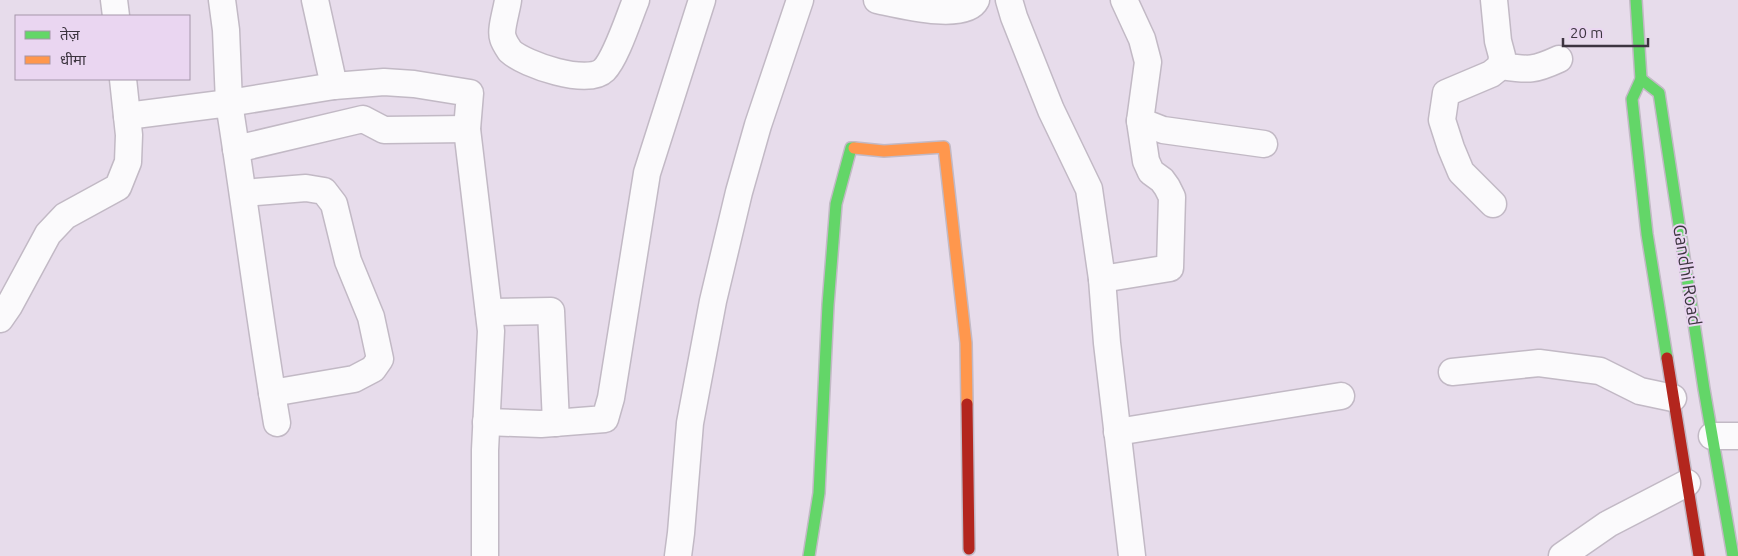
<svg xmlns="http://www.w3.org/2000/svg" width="1738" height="556" font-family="Ubuntu,'Noto Sans Devanagari',sans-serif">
	<rect width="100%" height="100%" fill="#e7dceb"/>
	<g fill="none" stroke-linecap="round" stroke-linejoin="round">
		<defs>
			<g id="street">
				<polyline points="114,0 116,16"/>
				<polyline points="222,0 226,30 229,103 334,86 315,0"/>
				<path d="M508 0C507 9 500 30 503 38 504 42 508 48 510 51 525 65 588 86 604 70 616 58 629 17 636 0"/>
				<path d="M877 0C897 4 965 22 976 0"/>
				<polyline points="1009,0 1014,17 1051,110 1089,189 1102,279 1107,343 1132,556"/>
				<polyline points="1124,0 1142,39 1148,62 1140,121 1163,130 1264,144"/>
				<path d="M1501 66C1529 70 1533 71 1559 59"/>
				<polyline points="334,86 384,82 414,84 470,93 467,129 491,331 485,450 485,556"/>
				<path d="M127 116 229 103C246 210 259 317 277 423"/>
				<polyline points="236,149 363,119 384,130 467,129"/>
				<polyline points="243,193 306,188 324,191 334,204 348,261 371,317 380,359 373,369 354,379 272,393"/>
				<polyline points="1493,204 1461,172 1451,148 1442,120 1446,93 1491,74 1501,66 1502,56 1498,41 1494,0"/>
				<polyline points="1102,279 1170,268 1172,197 1167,187 1162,180 1151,172 1146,161 1140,121"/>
				<polyline points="489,312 551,311 556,423"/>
				<polyline points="0,319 9,306 48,234 65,216 118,187 128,162 129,135 123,79"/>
				<polyline points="1452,372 1539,363 1600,371 1640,391 1673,398"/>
				<polyline points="486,422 541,424 605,419 611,398 647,173 702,0"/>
				<polyline points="1117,432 1341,396"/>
				<polyline points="1712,436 1738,436"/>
				<polyline points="678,556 681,533 690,423 713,301 739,192 758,125 800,0"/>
				<polyline points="1562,556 1608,524 1687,483"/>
			</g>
			<g id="fast">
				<polyline points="1636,0 1641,79 1632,99 1647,234 1667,358"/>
				<polyline points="1641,79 1659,93 1704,389 1733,556"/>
				<polyline points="809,556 819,493 828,305 836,204 851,148 854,148"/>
			</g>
			<polyline id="slow" points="854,148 884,151 944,147 966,343 967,404"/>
			<g id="jam">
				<polyline points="1667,358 1699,556"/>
				<polyline points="967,404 969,549"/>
			</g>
		</defs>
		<use href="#street" stroke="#c2b9c5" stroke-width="29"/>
		<use href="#fast" stroke="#c2b9c5" stroke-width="14"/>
		<use href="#slow" stroke="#c2b9c5" stroke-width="14"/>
		<use href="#jam" stroke="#c2b9c5" stroke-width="14"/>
		<use href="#street" stroke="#fbfafc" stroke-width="26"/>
		<use href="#fast" stroke="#63d668" stroke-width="11"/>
		<use href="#slow" stroke="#ff974d" stroke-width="11"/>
		<use href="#jam" stroke="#b3261e" stroke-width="11"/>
	</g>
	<g text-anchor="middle" stroke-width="4" stroke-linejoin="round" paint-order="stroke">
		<g font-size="18" fill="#3d3540" stroke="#ead6f1">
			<text transform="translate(1687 275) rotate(81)" y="6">Gandhi Road</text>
		</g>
	</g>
	<rect x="15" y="15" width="175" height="65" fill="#ead6f1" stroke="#a596aa"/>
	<rect x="25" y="31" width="25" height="8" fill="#63d668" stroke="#a596aa"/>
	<text x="60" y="40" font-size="15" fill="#3d3540">तेज़</text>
	<rect x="25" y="56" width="25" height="8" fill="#ff974d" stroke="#a596aa"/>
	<text x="60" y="65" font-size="15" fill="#3d3540">धीमा</text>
	<path d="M1563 38v8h85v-8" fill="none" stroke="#3d3540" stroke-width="2.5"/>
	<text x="1570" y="38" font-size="15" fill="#3d3540" stroke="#ead6f1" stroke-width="4" paint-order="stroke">20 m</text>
</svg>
